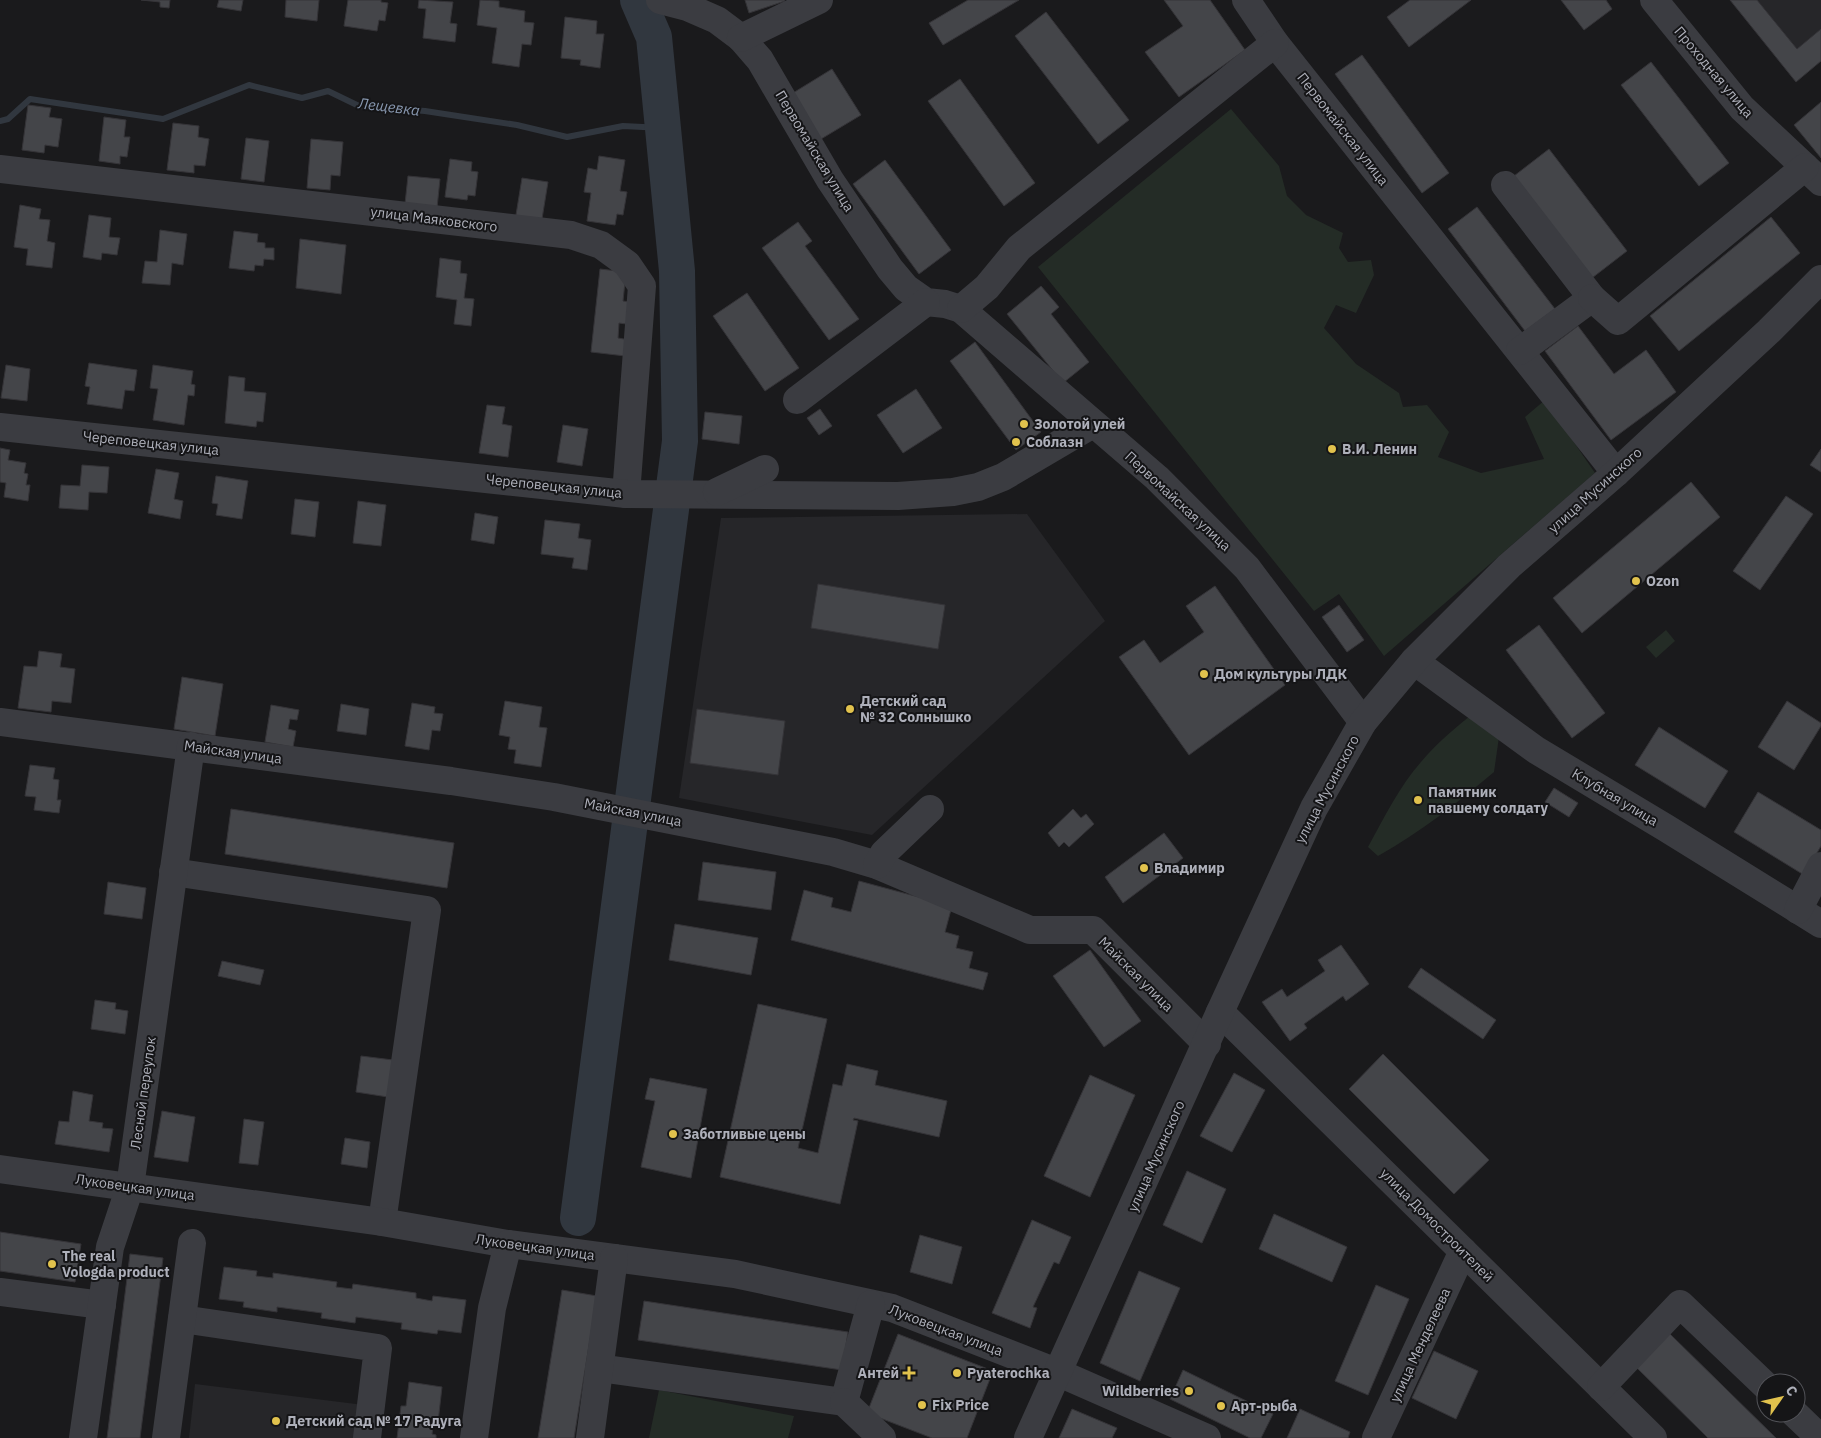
<svg xmlns="http://www.w3.org/2000/svg" width="1821" height="1438" font-family="'IBM Plex Sans',sans-serif">
	<rect width="100%" height="100%" fill="#1a1a1c"/>
	<g fill="#262629">
		<polygon points="1757,0 1821,0 1821,29 1797,49"/>
		<polygon points="1027,514 1105,621 872,835 679,798 721,518"/>
		<polygon points="195,1384 364,1405 360,1438 189,1438"/>
	</g>
	<g fill="#242c26">
		<polygon points="1231,109 1279,166 1287,196 1306,215 1343,233 1339,248 1348,262 1371,260 1374,275 1356,313 1336,305 1324,328 1356,364 1399,393 1403,407 1427,405 1449,432 1438,457 1481,473 1544,459 1525,417 1545,400 1595,473 1384,656 1339,594 1314,611 1038,267"/>
		<polygon points="1666,630 1675,641 1656,658 1646,647"/>
		<path d="M1475 712 1499 737 1494 772C1457 803 1421 832 1378 856L1368 847C1383 820 1400 785 1421 762 1437 743 1456 727 1475 712Z"/>
		<polygon points="659,1390 794,1416 788,1438 649,1438"/>
	</g>
	<g fill="none" stroke-linecap="round" stroke-linejoin="round">
		<polyline stroke="#31373f" stroke-width="6" points="0,121 8,119 30,99 163,119 249,85 302,98 328,91 359,106 425,111 517,125 567,137 623,126 663,128"/>
		<polyline stroke="#31373f" stroke-width="36" points="578,1218 680,441 677,271 654,37 638,0"/>
	</g>
	<g fill="#444549" stroke="#353438">
		<polygon points="141,0 170,0 169,8 160,7 160,2"/>
		<polygon points="219,0 243,0 241,11 217,7"/>
		<polygon points="286,0 319,0 317,21 285,17"/>
		<polygon points="348,0 381,0 381,2 388,3 385,21 379,20 377,31 344,26"/>
		<polygon points="419,0 453,2 450,23 457,24 455,42 423,38 426,9 418,8"/>
		<polygon points="480,0 499,1 499,7 525,11 524,22 534,23 531,45 522,44 519,67 492,63 497,28 477,25"/>
		<polygon points="745,0 784,0 785,1 749,13"/>
		<polygon points="968,0 1019,0 943,45 929,23"/>
		<polygon points="1164,0 1210,0 1245,50 1179,97 1145,52 1183,26"/>
		<polygon points="1410,0 1471,0 1409,47 1387,17"/>
		<polygon points="1561,0 1606,0 1612,9 1584,30"/>
		<polygon points="1730,0 1757,0 1797,49 1821,29 1821,61 1796,82"/>
		<polygon points="1046,12 1129,120 1098,144 1015,36"/>
		<polygon points="565,17 597,21 596,34 604,34 600,68 580,65 581,60 561,58"/>
		<polygon points="1362,55 1449,173 1422,193 1335,74"/>
		<polygon points="1651,62 1729,163 1699,186 1621,85"/>
		<polygon points="832,69 861,115 821,139 793,93"/>
		<polygon points="960,79 1035,183 1004,206 928,101"/>
		<polygon points="1821,102 1821,158 1794,125"/>
		<polygon points="28,105 51,108 49,117 62,119 58,147 45,145 44,153 22,150"/>
		<polygon points="104,117 126,120 124,137 130,137 127,157 120,156 120,164 99,161"/>
		<polygon points="173,123 199,126 198,137 209,139 205,166 194,165 194,173 167,170"/>
		<polygon points="246,138 269,141 264,182 241,179"/>
		<polygon points="311,139 343,142 340,176 331,175 330,190 307,188"/>
		<polygon points="1549,149 1627,251 1592,278 1514,176"/>
		<polygon points="599,156 625,160 620,191 627,192 623,215 617,214 615,225 587,221 591,193 584,192 588,168 597,170"/>
		<polygon points="450,159 472,162 471,171 478,172 475,196 468,195 467,200 445,197"/>
		<polygon points="885,160 951,250 919,274 853,184"/>
		<polygon points="408,176 440,179 437,208 405,204"/>
		<polygon points="522,178 548,182 541,225 515,221"/>
		<polygon points="20,205 41,209 39,219 50,220 47,241 55,243 52,268 26,265 28,249 14,247"/>
		<polygon points="1477,207 1555,309 1525,331 1448,229"/>
		<polygon points="89,215 111,218 109,237 120,238 117,255 102,253 101,260 83,257"/>
		<polygon points="1771,217 1800,253 1679,351 1650,316"/>
		<polygon points="798,222 812,241 805,246 859,319 829,340 762,248"/>
		<polygon points="160,230 187,234 183,265 172,263 170,285 142,283 145,261 157,262"/>
		<polygon points="234,231 258,234 257,242 265,243 265,248 274,248 274,260 264,259 263,266 255,265 254,271 229,268"/>
		<polygon points="300,239 346,245 341,294 296,288"/>
		<polygon points="440,258 461,261 460,273 467,274 464,298 474,299 471,326 454,324 457,300 436,297"/>
		<polygon points="600,269 626,272 623,301 629,302 626,324 619,323 618,338 635,341 634,357 591,352"/>
		<polygon points="1041,286 1059,307 1051,314 1089,362 1063,383 1007,314"/>
		<polygon points="747,293 799,368 765,391 713,316"/>
		<polygon points="1578,326 1614,374 1646,350 1676,392 1611,440 1545,351"/>
		<polygon points="975,342 1041,432 1016,450 950,361"/>
		<polygon points="89,363 137,370 134,391 125,390 122,409 87,404 90,387 85,386"/>
		<polygon points="6,365 30,369 27,401 1,398"/>
		<polygon points="153,365 193,371 191,384 195,385 194,396 188,395 184,425 153,420 158,389 150,388"/>
		<polygon points="229,376 245,378 244,391 266,393 263,422 257,421 256,427 225,423"/>
		<polygon points="916,389 942,428 903,453 877,415"/>
		<polygon points="487,405 505,407 502,424 512,426 508,457 479,453"/>
		<polygon points="820,409 832,426 819,435 807,418"/>
		<polygon points="705,412 742,416 739,444 702,439"/>
		<polygon points="563,425 588,429 582,466 557,462"/>
		<polygon points="0,448 10,450 8,460 26,463 24,473 28,474 26,485 30,485 28,501 4,497 6,483 0,482"/>
		<polygon points="1821,449 1821,472 1810,465"/>
		<polygon points="82,465 109,467 107,493 89,492 88,510 59,508 61,485 80,486"/>
		<polygon points="156,469 179,473 174,499 183,501 180,519 148,513"/>
		<polygon points="216,476 248,481 242,519 216,515 218,504 212,503"/>
		<polygon points="1691,482 1720,517 1582,633 1553,598"/>
		<polygon points="1786,496 1813,514 1760,590 1733,571"/>
		<polygon points="295,499 319,502 315,537 291,534"/>
		<polygon points="358,501 386,505 381,546 353,543"/>
		<polygon points="475,513 498,517 494,544 471,540"/>
		<polygon points="545,520 580,524 578,538 591,540 587,570 572,568 574,558 541,554"/>
		<polygon points="818,584 945,605 938,649 811,628"/>
		<polygon points="1215,586 1285,685 1189,755 1119,657 1144,640 1160,663 1204,632 1186,606"/>
		<polygon points="1339,605 1364,640 1347,652 1322,617"/>
		<polygon points="1539,625 1605,713 1572,738 1506,650"/>
		<polygon points="39,651 62,654 60,667 75,669 71,703 52,701 51,712 18,708 24,666 37,667"/>
		<polygon points="182,677 223,684 215,736 174,729"/>
		<polygon points="505,701 542,707 539,727 547,728 541,767 514,763 516,750 508,749 510,737 499,735"/>
		<polygon points="1787,701 1821,723 1821,726 1794,770 1758,747"/>
		<polygon points="412,703 435,707 434,713 443,714 440,731 432,730 429,750 405,746"/>
		<polygon points="341,704 369,709 366,735 337,731"/>
		<polygon points="271,705 299,710 297,720 290,719 288,729 296,731 293,747 265,742"/>
		<polygon points="697,709 785,721 778,775 690,763"/>
		<polygon points="1659,727 1728,771 1705,808 1635,765"/>
		<polygon points="30,765 55,768 53,779 59,780 57,800 61,800 59,813 34,810 36,797 25,796"/>
		<polygon points="1554,788 1578,803 1569,817 1545,802"/>
		<polygon points="1758,792 1821,830 1821,846 1804,875 1734,832"/>
		<polygon points="231,809 454,843 447,888 225,854"/>
		<polygon points="1073,809 1081,818 1086,814 1094,824 1069,847 1064,842 1059,847 1048,833"/>
		<polygon points="1164,833 1183,858 1123,903 1105,877"/>
		<polygon points="703,862 776,872 771,910 698,900"/>
		<polygon points="859,881 952,906 945,932 959,936 956,948 973,952 969,968 988,973 983,990 791,940 804,890 833,898 831,907 851,912"/>
		<polygon points="108,882 146,888 142,919 104,914"/>
		<polygon points="675,924 758,938 751,975 669,960"/>
		<polygon points="1341,945 1369,984 1346,1001 1343,996 1304,1024 1307,1028 1290,1041 1262,1002 1282,989 1287,997 1325,971 1318,960"/>
		<polygon points="1090,950 1141,1021 1104,1047 1053,976"/>
		<polygon points="222,961 264,970 260,985 218,976"/>
		<polygon points="1421,968 1496,1020 1483,1039 1408,987"/>
		<polygon points="95,1000 116,1003 115,1009 128,1011 125,1034 91,1029"/>
		<polygon points="758,1004 827,1019 798,1148 818,1153 833,1084 842,1086 847,1064 878,1071 875,1085 947,1101 939,1137 854,1118 853,1120 858,1121 840,1204 720,1177"/>
		<polygon points="1383,1054 1489,1160 1454,1194 1349,1089"/>
		<polygon points="361,1056 393,1060 388,1097 356,1092"/>
		<polygon points="1234,1073 1265,1090 1232,1152 1200,1136"/>
		<polygon points="1090,1075 1135,1095 1090,1197 1044,1176"/>
		<polygon points="650,1078 707,1089 691,1178 641,1167 655,1101 645,1099"/>
		<polygon points="73,1091 93,1095 89,1121 103,1123 102,1128 113,1129 109,1152 55,1144 59,1121 69,1122"/>
		<polygon points="162,1111 195,1117 188,1162 154,1157"/>
		<polygon points="244,1119 264,1122 258,1165 239,1163"/>
		<polygon points="345,1138 370,1142 367,1168 341,1164"/>
		<polygon points="1187,1171 1226,1189 1202,1243 1163,1225"/>
		<polygon points="1274,1214 1347,1247 1332,1282 1259,1249"/>
		<polygon points="1032,1220 1071,1237 1059,1264 1054,1262 1033,1307 1037,1308 1030,1328 992,1313"/>
		<polygon points="0,1232 81,1244 75,1282 0,1271"/>
		<polygon points="920,1235 962,1247 952,1284 910,1272"/>
		<polygon points="130,1254 163,1258 140,1438 107,1438"/>
		<polygon points="224,1267 257,1271 256,1276 273,1278 273,1273 337,1282 336,1287 352,1289 353,1284 416,1293 416,1298 432,1301 433,1296 466,1300 461,1333 438,1330 437,1334 401,1329 402,1323 356,1317 355,1323 321,1318 322,1313 277,1307 277,1312 243,1307 244,1302 219,1299"/>
		<polygon points="1139,1271 1180,1288 1140,1381 1100,1363"/>
		<polygon points="1376,1285 1409,1299 1368,1395 1335,1381"/>
		<polygon points="562,1290 597,1296 574,1438 538,1438"/>
		<polygon points="644,1301 848,1332 842,1370 638,1340"/>
		<polygon points="1669,1333 1776,1438 1708,1438 1636,1367"/>
		<polygon points="898,1334 993,1371 967,1438 932,1438 867,1413"/>
		<polygon points="1434,1351 1478,1371 1456,1419 1412,1398"/>
		<polygon points="1183,1370 1273,1414 1261,1438 1250,1438 1170,1399"/>
		<polygon points="409,1382 442,1387 438,1422 434,1421 432,1434 436,1435 436,1438 397,1438 401,1406 406,1406"/>
		<polygon points="1072,1409 1117,1428 1112,1438 1059,1438"/>
		<polygon points="1300,1409 1350,1432 1348,1438 1287,1438"/>
	</g>
	<g fill="none" stroke-linecap="round" stroke-linejoin="round">
		<g stroke="#3b3c41" stroke-width="28">
			<polyline points="660,0 687,7 717,20 741,38 760,60 830,180 890,269 906,288 926,302 945,304 961,309 1157,478 1247,568 1363,722"/>
			<polyline points="1246,0 1275,43 1616,473"/>
			<polyline points="1654,0 1742,108 1821,182"/>
			<polyline points="741,38 819,0"/>
			<polyline points="0,169 571,235 601,245 627,264 642,286 626,494"/>
			<polyline points="1505,185 1592,298 1520,351"/>
			<polyline points="1592,298 1618,321 1805,167"/>
			<polyline points="961,309 987,287 1019,248 1275,43"/>
			<polyline points="797,400 926,302"/>
			<polyline points="0,427 626,494 898,496 953,492 978,487 1003,477 1093,424"/>
			<polyline points="717,492 765,469"/>
			<polyline points="1414,661 1536,750 1666,828 1821,924"/>
			<polyline points="0,722 451,781 554,797 833,852 877,865 1030,930 1093,930 1207,1044"/>
			<polyline points="877,865 884,853 930,809"/>
			<polyline points="173,872 427,910 382,1222"/>
			<polyline points="1798,910 1821,866"/>
			<polyline points="1220,1012 1653,1438"/>
			<polyline points="0,1169 382,1222 508,1244 735,1274 892,1308 1059,1373 1207,1438"/>
			<polyline points="0,1292 102,1305"/>
			<polyline points="182,1319 378,1348 367,1438"/>
			<polyline points="599,1368 844,1402 871,1304"/>
			<polyline points="1601,1387 1680,1304 1766,1386"/>
			<polyline points="844,1402 882,1438"/>
			<polyline points="1794,1413 1815,1433"/>
			<polyline points="83,1438 110,1247 130,1187 191,746"/>
			<polyline points="166,1438 192,1243"/>
			<polyline points="474,1438 492,1308 508,1244"/>
			<polyline points="590,1438 614,1258"/>
			<polyline points="1028,1438 1220,1012 1314,808 1363,722 1414,661 1509,566 1616,473 1769,331 1821,279"/>
			<polyline points="1376,1438 1463,1251"/>
		</g>
	</g>
	<g fill="#e1c24d" stroke="#151517" stroke-width="2">
		<circle cx="1024" cy="424" r="5"/>
		<circle cx="1016" cy="442" r="5"/>
		<circle cx="1332" cy="449" r="5"/>
		<circle cx="1636" cy="581" r="5"/>
		<circle cx="1204" cy="674" r="5"/>
		<circle cx="850" cy="709" r="5"/>
		<circle cx="1418" cy="800" r="5"/>
		<circle cx="1144" cy="868" r="5"/>
		<circle cx="673" cy="1134" r="5"/>
		<circle cx="52" cy="1264" r="5"/>
		<path d="M906.5 1365.5h5v5h5v5h-5v5h-5v-5h-5v-5h5z"/>
		<circle cx="957" cy="1373" r="5"/>
		<circle cx="1189" cy="1391" r="5"/>
		<circle cx="922" cy="1405" r="5"/>
		<circle cx="1221" cy="1406" r="5"/>
		<circle cx="276" cy="1421" r="5"/>
	</g>
	<g text-anchor="middle" stroke-width="4" stroke-linejoin="round" paint-order="stroke">
		<g font-size="14" fill="#aeb0ba" stroke="#151517">
			<text transform="translate(1714 72) rotate(50)" y="5">Проходная улица</text>
			<text transform="translate(1343 129) rotate(52)" y="5">Первомайская улица</text>
			<text transform="translate(815 151) rotate(59)" y="5">Первомайская улица</text>
			<text transform="translate(434 219) rotate(7)" y="5">улица Маяковского</text>
			<text transform="translate(151 443) rotate(6)" y="5">Череповецкая улица</text>
			<text transform="translate(554 486) rotate(6)" y="5">Череповецкая улица</text>
			<text transform="translate(1595 490) rotate(-42)" y="5">улица Мусинского</text>
			<text transform="translate(1178 501) rotate(43)" y="5">Первомайская улица</text>
			<text transform="translate(233 752) rotate(8)" y="5">Майская улица</text>
			<text transform="translate(1327 789) rotate(-62)" y="5">улица Мусинского</text>
			<text transform="translate(1615 797) rotate(31)" y="5">Клубная улица</text>
			<text transform="translate(633 812) rotate(11)" y="5">Майская улица</text>
			<text transform="translate(1136 974) rotate(45)" y="5">Майская улица</text>
			<text transform="translate(143 1093) rotate(-82)" y="5">Лесной переулок</text>
			<text transform="translate(1156 1156) rotate(-66)" y="5">улица Мусинского</text>
			<text transform="translate(135 1187) rotate(8)" y="5">Луковецкая улица</text>
			<text transform="translate(1437 1225) rotate(45)" y="5">улица Домостроителей</text>
			<text transform="translate(535 1247) rotate(8)" y="5">Луковецкая улица</text>
			<text transform="translate(946 1330) rotate(21)" y="5">Луковецкая улица</text>
			<text transform="translate(1420 1345) rotate(-65)" y="5">улица Менделеева</text>
		</g>
		<g font-size="14" font-weight="bold" fill="#aeb0ba" stroke="#151517" text-anchor="start">
			<text x="1034" y="429">Золотой улей</text>
			<text x="1026" y="447">Соблазн</text>
			<text x="1342" y="454">В.И. Ленин</text>
			<text x="1646" y="586">Ozon</text>
			<text x="1214" y="679">Дом культуры ЛДК</text>
			<text x="860" y="706">Детский сад<tspan x="860" dy="16">№ 32 Солнышко</tspan></text>
			<text x="1428" y="797">Памятник<tspan x="1428" dy="16">павшему солдату</tspan></text>
			<text x="1154" y="873">Владимир</text>
			<text x="683" y="1139">Заботливые цены</text>
			<text x="62" y="1261">The real<tspan x="62" dy="16">Vologda product</tspan></text>
			<text x="899" y="1378" text-anchor="end">Антей</text>
			<text x="967" y="1378">Pyaterochka</text>
			<text x="1179" y="1396" text-anchor="end">Wildberries</text>
			<text x="932" y="1410">Fix Price</text>
			<text x="1231" y="1411">Арт-рыба</text>
			<text x="286" y="1426">Детский сад № 17 Радуга</text>
		</g>
		<g font-size="15" font-style="italic" fill="#8999b1" stroke="#151517">
			<text transform="translate(389 107) rotate(7)" y="5">Лещевка</text>
		</g>
	</g>
	<g transform="translate(1781 1398) rotate(56)"><circle r="24" fill="#151517" stroke="#525358"/>
	<path d="M0-4L9 19L0 12L-9 19Z" fill="#e1c24d"/>
	<text y="-8" font-size="14" font-weight="bold" text-anchor="middle" fill="#aeb0ba">С</text>
	</g>
</svg>
